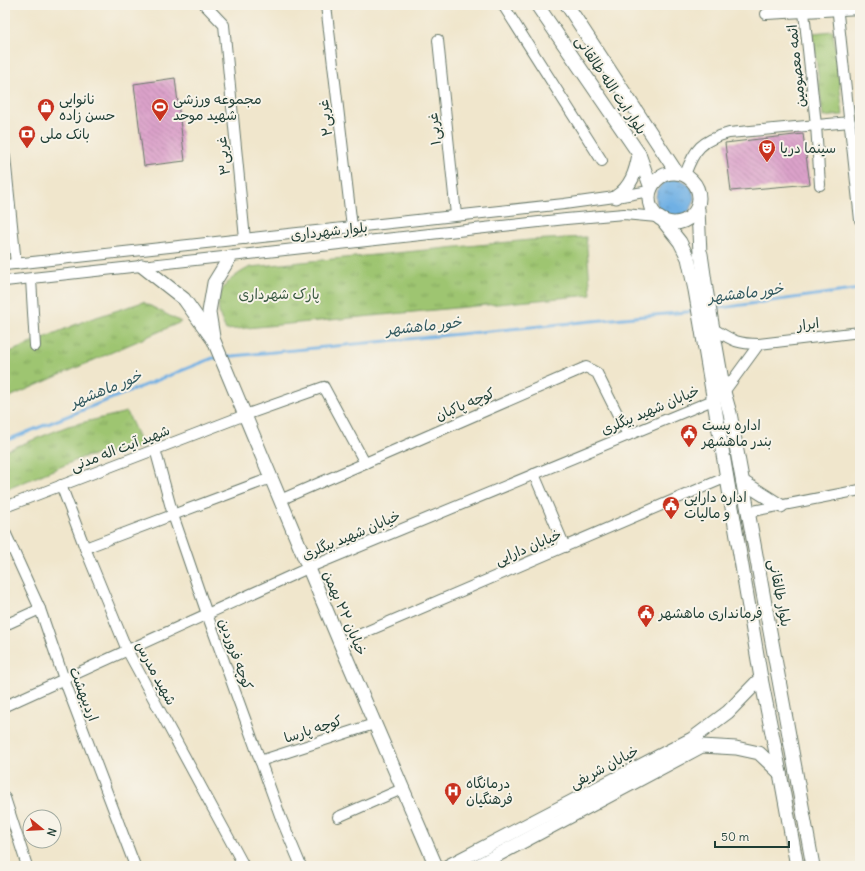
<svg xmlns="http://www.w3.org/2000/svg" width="865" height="871" font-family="Delius,'Playpen Sans Arabic',sans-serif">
	<defs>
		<pattern id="grass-tufts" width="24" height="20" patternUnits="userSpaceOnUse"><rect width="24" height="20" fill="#9ec571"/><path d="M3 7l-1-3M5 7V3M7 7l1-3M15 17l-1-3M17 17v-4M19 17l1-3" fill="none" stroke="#80a15e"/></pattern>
		<pattern id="water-ripples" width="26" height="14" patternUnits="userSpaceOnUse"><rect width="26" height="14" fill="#70b0e4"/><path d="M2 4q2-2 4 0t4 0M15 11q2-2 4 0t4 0" fill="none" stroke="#5b90ba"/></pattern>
		<pattern id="building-back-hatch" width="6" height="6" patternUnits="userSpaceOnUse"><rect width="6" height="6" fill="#dca2ca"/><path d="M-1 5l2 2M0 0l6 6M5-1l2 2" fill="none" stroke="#b285a5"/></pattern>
	</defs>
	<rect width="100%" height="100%" fill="#f7f3e8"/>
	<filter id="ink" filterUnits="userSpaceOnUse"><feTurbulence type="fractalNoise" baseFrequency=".025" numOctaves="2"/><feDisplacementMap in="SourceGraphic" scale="8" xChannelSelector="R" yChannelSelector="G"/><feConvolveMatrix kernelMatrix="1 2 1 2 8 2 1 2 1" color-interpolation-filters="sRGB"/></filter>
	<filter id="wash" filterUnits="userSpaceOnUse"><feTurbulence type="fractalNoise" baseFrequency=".012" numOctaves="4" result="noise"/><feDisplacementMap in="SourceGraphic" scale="16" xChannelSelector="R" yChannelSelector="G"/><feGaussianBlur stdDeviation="0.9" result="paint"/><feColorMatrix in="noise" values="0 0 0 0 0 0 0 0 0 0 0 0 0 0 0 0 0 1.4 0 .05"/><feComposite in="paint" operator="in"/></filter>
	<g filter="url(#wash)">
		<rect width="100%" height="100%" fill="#f0e6cc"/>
		<g fill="url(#grass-tufts)" stroke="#5e8152">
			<polygon points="833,31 843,115 823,117 813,33"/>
			<path d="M586 237 591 295 226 330C224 325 220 318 219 312 215 288 232 277 250 267L530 240Z"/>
			<polygon points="143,302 181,322 5,399 5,354 84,321"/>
			<polygon points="127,412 143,447 84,457 5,490 5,451 68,426"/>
		</g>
		<circle fill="url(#water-ripples)" stroke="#48768c" cx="675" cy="198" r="19"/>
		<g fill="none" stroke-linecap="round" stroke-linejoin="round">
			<g stroke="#70b0e4" stroke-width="3">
				<polyline points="713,309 860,289"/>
				<polyline points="223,357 696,311"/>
				<polyline points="5,441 213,358 218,358"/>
			</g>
		</g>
		<g id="blocks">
			<g fill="url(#building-back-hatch)">
				<polygon points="175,78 185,161 144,166 134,84"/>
				<polygon points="803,134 810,184 731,191 725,143"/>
			</g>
		</g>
	</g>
	<g filter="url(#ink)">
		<use href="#blocks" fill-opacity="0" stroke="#687869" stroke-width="1"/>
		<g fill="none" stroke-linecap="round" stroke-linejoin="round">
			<defs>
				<g id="minor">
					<polyline points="205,5 224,25 245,239"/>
					<polyline points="326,5 352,227"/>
					<polyline points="503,5 602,161"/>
					<polyline points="837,5 860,220"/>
					<polyline points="766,14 804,12"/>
					<polyline points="438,40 456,215"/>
					<polyline points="5,157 16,264"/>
					<path d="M685 175C694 149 702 140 729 133L850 122"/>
					<polyline points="820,185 816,125 804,12 860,9"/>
					<polyline points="5,265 564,204 622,196 649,191"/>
					<polyline points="31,279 35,346"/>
					<polyline points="5,281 566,219 624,214 657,217"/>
					<path d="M712 328C732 340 736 344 759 344L860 332"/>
					<polyline points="724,392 759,344"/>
					<polyline points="155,449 173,515 207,614 281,818 301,866"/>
					<polyline points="534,474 565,547"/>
					<polyline points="61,485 85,548 127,650 244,866"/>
					<polyline points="280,500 586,367 597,373 628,435"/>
					<polyline points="5,507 245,415 324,387 365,463"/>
					<polyline points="748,512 860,490"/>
					<polyline points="5,532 40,609 64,679 135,866"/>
					<polyline points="85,548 271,478"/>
					<polyline points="5,625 40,609"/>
					<polyline points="340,643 727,477"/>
					<polyline points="5,706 308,568 713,400"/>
					<polyline points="260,761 374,724"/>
					<polyline points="5,798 27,866"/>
					<polyline points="338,817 402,789"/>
				</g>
				<g id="major">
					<polyline points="537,5 639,154 651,188"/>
					<polyline points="567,5 677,173"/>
					<circle cx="674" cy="198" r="25"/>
					<path d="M616 197C631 187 636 172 639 154"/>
					<polyline points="698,209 700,254 701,254 706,289 724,392 730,413 813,866"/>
					<polyline points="664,222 680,242 688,258 695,290 761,678 780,773 797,866"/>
					<polyline points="142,266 184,299 214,341 340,643 436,866"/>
					<polyline points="213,337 209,312 214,283 230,257"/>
					<polyline points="743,482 781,506"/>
					<polyline points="448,866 692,739 728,712 761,678"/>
					<polyline points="477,866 702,746 736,748 759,753 780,773"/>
				</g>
			</defs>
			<use href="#minor" stroke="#687869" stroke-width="12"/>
			<use href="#major" stroke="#687869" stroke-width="15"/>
			<use href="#minor" stroke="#fff" stroke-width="10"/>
			<use href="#major" stroke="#fff" stroke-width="13"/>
		</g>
	</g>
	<defs>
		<symbol id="shop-pin" viewBox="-11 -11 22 30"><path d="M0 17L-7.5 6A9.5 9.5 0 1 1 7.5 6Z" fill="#c8321e" stroke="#f7f3e8"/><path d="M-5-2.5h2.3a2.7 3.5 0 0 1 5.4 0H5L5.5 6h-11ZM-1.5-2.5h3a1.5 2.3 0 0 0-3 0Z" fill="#fff"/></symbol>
		<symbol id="stadium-pin" viewBox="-11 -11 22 30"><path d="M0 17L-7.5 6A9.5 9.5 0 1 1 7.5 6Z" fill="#c8321e" stroke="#f7f3e8"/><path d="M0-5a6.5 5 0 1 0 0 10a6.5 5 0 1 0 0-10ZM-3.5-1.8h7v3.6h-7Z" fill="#fff"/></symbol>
		<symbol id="bank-pin" viewBox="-11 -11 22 30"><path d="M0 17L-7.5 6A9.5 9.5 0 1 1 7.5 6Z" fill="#c8321e" stroke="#f7f3e8"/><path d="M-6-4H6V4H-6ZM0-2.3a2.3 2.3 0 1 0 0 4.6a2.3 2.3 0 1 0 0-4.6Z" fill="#fff"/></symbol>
		<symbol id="theatre-pin" viewBox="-11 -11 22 30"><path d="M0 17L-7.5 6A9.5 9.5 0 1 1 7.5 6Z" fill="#c8321e" stroke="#f7f3e8"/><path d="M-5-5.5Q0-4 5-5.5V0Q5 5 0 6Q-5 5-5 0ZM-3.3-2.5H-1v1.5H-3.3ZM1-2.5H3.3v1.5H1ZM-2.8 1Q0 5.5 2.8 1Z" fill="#fff"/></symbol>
		<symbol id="civic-pin" viewBox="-11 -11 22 30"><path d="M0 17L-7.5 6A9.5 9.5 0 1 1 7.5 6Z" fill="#c8321e" stroke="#f7f3e8"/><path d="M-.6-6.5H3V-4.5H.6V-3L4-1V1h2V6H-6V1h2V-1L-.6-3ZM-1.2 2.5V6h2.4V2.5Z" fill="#fff"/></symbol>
		<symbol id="hospital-pin" viewBox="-11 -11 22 30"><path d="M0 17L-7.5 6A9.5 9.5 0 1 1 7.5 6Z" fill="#c8321e" stroke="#f7f3e8"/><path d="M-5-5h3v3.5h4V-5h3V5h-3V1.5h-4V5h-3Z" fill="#fff"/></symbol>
	</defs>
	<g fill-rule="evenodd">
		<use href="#shop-pin" x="36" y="97" width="20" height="27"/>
		<use href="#stadium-pin" x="150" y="97" width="20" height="27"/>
		<use href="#bank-pin" x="17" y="124" width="20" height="27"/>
		<use href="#theatre-pin" x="757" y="138" width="20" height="27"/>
		<use href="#civic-pin" x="679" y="423" width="20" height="27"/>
		<use href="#civic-pin" x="661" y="495" width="20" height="27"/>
		<use href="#civic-pin" x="636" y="603" width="20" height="27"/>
		<use href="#hospital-pin" x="443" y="781" width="20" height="27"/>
	</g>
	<g text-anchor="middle" stroke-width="4" stroke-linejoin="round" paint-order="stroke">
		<g font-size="14" fill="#1f3d34" stroke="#f7f3e8">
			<text transform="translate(796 66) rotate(-96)" y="5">ائمه معصومین</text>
			<text transform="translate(611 85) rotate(56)" y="5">بلوار ایت الله طالقانی</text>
			<text transform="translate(325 118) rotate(-97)" y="5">۲غربی</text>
			<text transform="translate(434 129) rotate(-96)" y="5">۱غربی</text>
			<text transform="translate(223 156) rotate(-96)" y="5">۳غربی</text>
			<text transform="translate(329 231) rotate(-6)" y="5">بلوار شهرداری</text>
			<text transform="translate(808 324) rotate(-7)" y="5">ابرار</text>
			<text transform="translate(465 404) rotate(-23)" y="5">کوچه پاکبان</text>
			<text transform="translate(650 410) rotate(-23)" y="5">خیابان شهید بیگلری</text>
			<text transform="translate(120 448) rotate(-21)" y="5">شهید آیت اله مدنی</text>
			<text transform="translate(351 535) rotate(-23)" y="5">خیابان شهید بیگلری</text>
			<text transform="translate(528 547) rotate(-23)" y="5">خیابان دارایی</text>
			<text transform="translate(780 593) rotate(79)" y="5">بلوار طالقانی</text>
			<text transform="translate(345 613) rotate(67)" y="5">خیابان ۲۲ بهمن</text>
			<text transform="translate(236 654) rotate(70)" y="5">کوچه فروردین</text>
			<text transform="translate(156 673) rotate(62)" y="5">شهید مدرس</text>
			<text transform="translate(84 694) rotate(69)" y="5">اردیبهشت</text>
			<text transform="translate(313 729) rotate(-18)" y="5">کوچه پارسا</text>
			<text transform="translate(604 767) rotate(-28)" y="5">خیابان شریفی</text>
		</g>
		<g font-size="14" fill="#1f3d34" stroke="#f7f3e8" text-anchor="start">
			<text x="59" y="104">نانوایی<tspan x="59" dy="16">حسن زاده</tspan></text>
			<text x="173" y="104">مجموعه ورزشی<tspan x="173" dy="16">شهید موحد</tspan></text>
			<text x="40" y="139">بانک ملی</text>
			<text x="780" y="153">سینما دریا</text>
			<text x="702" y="430">اداره پست<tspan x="702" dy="16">بندر ماهشهر</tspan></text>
			<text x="684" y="502">اداره دارایی<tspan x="684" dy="16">و مالیات</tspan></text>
			<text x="659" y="618">فرمانداری ماهشهر</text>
			<text x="466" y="788">درمانگاه<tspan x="466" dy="16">فرهنگیان</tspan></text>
		</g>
		<g font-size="14" fill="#385840" stroke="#f7f3e8">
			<text x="279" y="299">پارک شهرداری</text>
		</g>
		<g font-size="15" font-style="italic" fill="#335a60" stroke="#f7f3e8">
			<text transform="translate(746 293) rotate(-7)" y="5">خور ماهشهر</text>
			<text transform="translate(424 326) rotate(-6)" y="5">خور ماهشهر</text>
			<text transform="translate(106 389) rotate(-22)" y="5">خور ماهشهر</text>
		</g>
	</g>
	<rect width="865" height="871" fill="none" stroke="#f7f3e8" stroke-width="20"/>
	<g transform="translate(42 829) rotate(108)"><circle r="19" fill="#f7f3e8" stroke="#a1aaa0"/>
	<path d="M0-3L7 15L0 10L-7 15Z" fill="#c8321e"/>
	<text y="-6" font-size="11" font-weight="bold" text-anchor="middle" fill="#1f3d34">N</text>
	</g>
	<path d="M715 841v6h74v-6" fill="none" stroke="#1f3d34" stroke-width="2"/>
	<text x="721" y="841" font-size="12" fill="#1f3d34" stroke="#f7f3e8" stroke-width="3" paint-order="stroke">50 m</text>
</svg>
